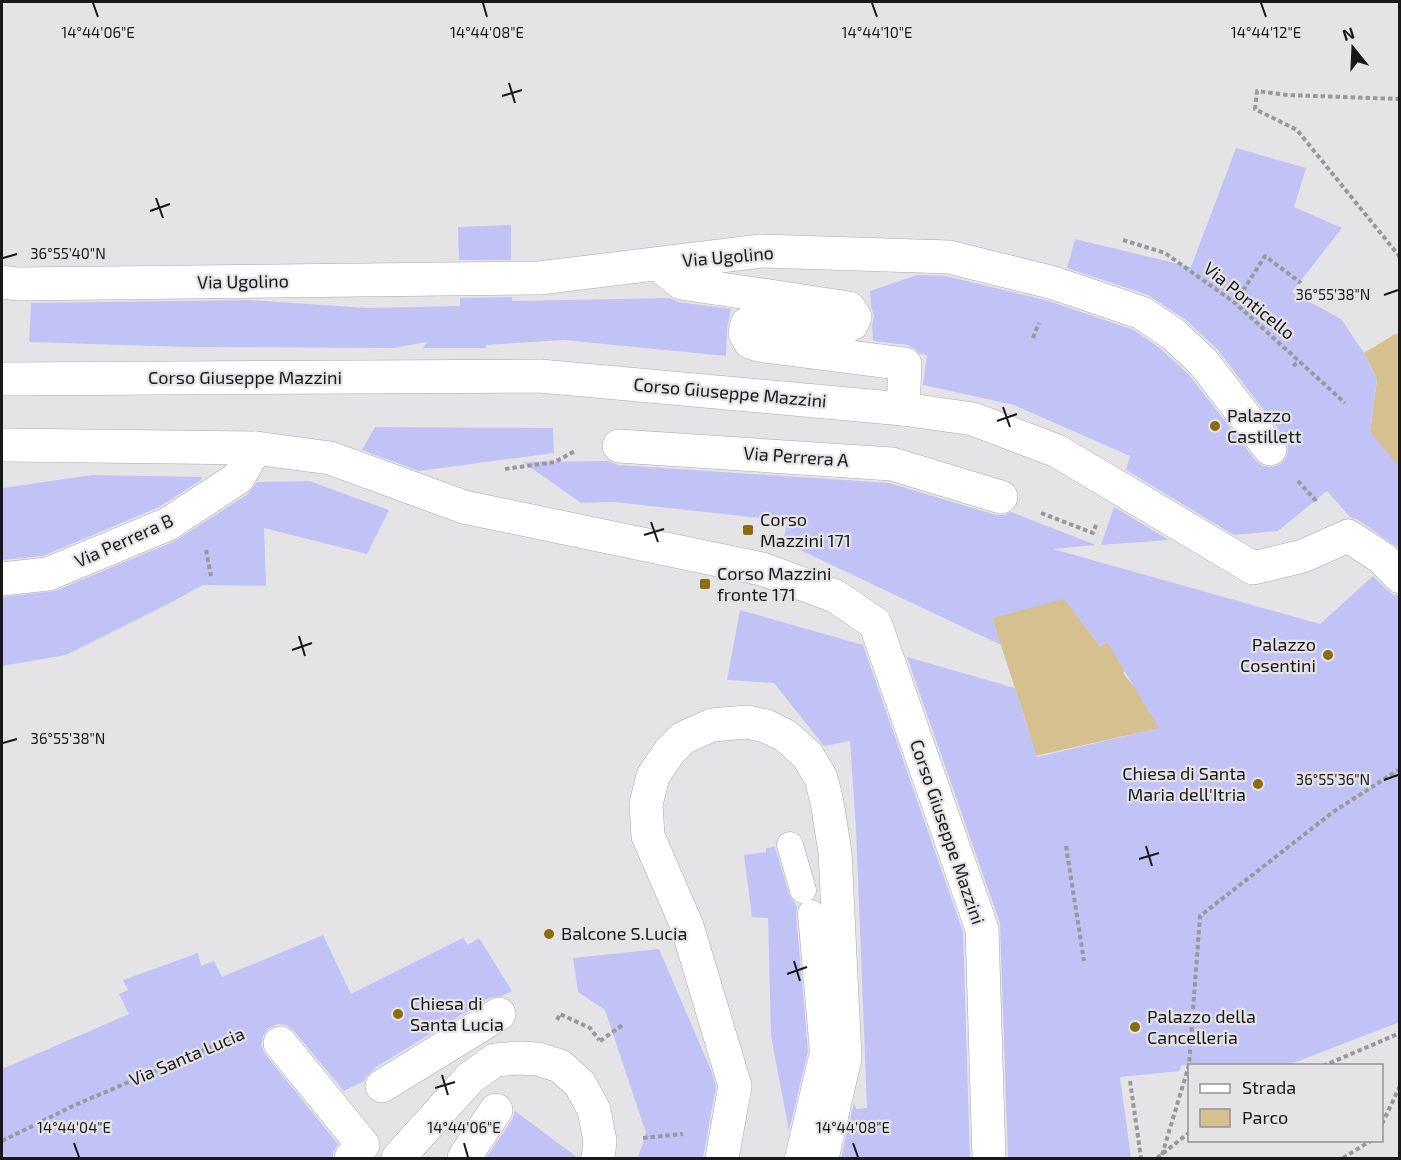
<svg xmlns="http://www.w3.org/2000/svg" width="1401" height="1160" font-family="'Exo 2',sans-serif">
	<rect width="100%" height="100%" fill="#e4e4e7"/>
	<g fill="#d6c090">
		<polygon points="1395,334 1399,335 1399,468 1370,432 1377,379 1364,353"/>
		<polygon points="1075,586 1080,620 1100,646 1112,639 1133,666 1123,673 1136,689 1160,728 1022,759 1027,725 992,618"/>
	</g>
	<g fill="#c1c3f7">
		<polygon points="1236,148 1306,168 1294,207 1342,228 1292,292 1341,319 1364,353 1377,379 1370,432 1400,468 1400,549 1358,520 1350,517 1327,491 1278,531 1234,535 1126,470 1130,456 1014,405 923,385 927,355 920,354 915,349 907,345 873,341 872,326 874,316 871,307 870,291 917,275 946,276 1049,301 1134,330 1161,349 1189,375 1256,461 1263,466 1273,467 1281,464 1287,456 1288,446 1285,438 1218,350 1186,320 1148,295 1067,268 1075,239 1191,267"/>
		<polygon points="511,225 511,260 459,260 458,227"/>
		<polygon points="512,297 512,301 670,298 678,302 731,309 727,329 726,356 564,340 486,345 486,348 423,348 427,342 393,348 187,347 29,342 31,303 249,300 366,308 460,306 460,298"/>
		<polygon points="375,427 553,428 554,453 419,471 362,450"/>
		<polygon points="608,461 618,465 889,483 996,515 1005,515 1011,512 1096,545 1053,549 1320,624 1373,576 1387,590 1394,595 1400,595 1400,1022 1288,1065 1181,1065 1180,1071 1120,1077 1131,1158 1008,1158 1000,923 907,657 1015,688 1037,757 1159,728 1107,642 1100,646 1064,599 992,618 1001,645 783,542 787,521 614,502 581,503 523,462"/>
		<polygon points="92,475 202,477 201,480 159,507 43,556 2,560 2,488"/>
		<polygon points="309,481 389,510 367,554 264,528 266,586 203,585 172,602 66,655 2,666 2,597 55,591 175,541 248,494 257,482"/>
		<polygon points="1114,507 1169,540 1101,545"/>
		<polygon points="740,610 863,645 963,932 970,1158 841,1158 854,1102 856,1109 867,1108 856,829 850,741 824,746 774,683 727,680"/>
		<polygon points="775,847 789,894 797,907 796,914 808,1051 789,1131 771,1036 768,918 752,917 744,855 766,852 766,848"/>
		<polygon points="323,935 351,994 463,938 468,945 479,938 512,991 502,996 489,998 376,1067 366,1077 364,1081 344,1091 294,1031 286,1025 278,1024 268,1029 263,1036 261,1045 265,1054 338,1144 333,1153 333,1158 2,1158 2,1069 129,1014 119,994 128,990 123,980 198,953 201,966 214,961 222,977"/>
		<polygon points="659,949 711,1070 716,1087 703,1158 638,1158 646,1133 605,1010 578,992 573,958"/>
		<polygon points="515,1111 578,1158 486,1158 512,1120"/>
	</g>
	<g fill="none" stroke-linecap="round" stroke-linejoin="round">
		<defs>
			<g id="lane">
				<polyline points="790,845 803,890"/>
				<polyline points="798,1158 823,1052 811,913"/>
			</g>
			<g id="street">
				<polyline points="658,264 681,283 849,308 855,317 852,324 846,327 759,317 747,324 745,333 750,342 758,345 905,364 903,409"/>
				<polyline points="2,282 18,284 539,278 761,251 949,257 1054,283 1142,313 1173,334 1203,362 1270,449"/>
				<polyline points="619,446 892,464 1001,497"/>
				<polyline points="2,579 48,574 168,524 238,478 256,448"/>
				<polyline points="280,1043 363,1145 351,1158"/>
				<polyline points="382,1086 499,1014"/>
				<polyline points="464,1158 496,1110"/>
			</g>
			<g id="secondary">
				<polyline points="2,379 540,376 903,409 973,419 1057,451 1253,568 1303,556 1348,536 1382,558 1400,577"/>
				<polyline points="2,445 256,448 330,458 464,507 762,569 835,596 875,623 982,929 989,1158"/>
				<polyline points="398,1158 470,1078 495,1060 519,1058 538,1059 560,1066 580,1084 594,1110 600,1141 598,1158"/>
				<polyline points="722,1158 735,1086 687,926 648,836 646,804 653,776 670,751 683,738 712,725 747,722 766,726 786,736 808,756 821,778 827,802 835,852 845,1058 822,1158"/>
			</g>
		</defs>
		<use href="#lane" stroke="#a7a8ab" stroke-width="27"/>
		<use href="#street" stroke="#a7a8ab" stroke-width="34"/>
		<use href="#secondary" stroke="#a7a8ab" stroke-width="34"/>
		<g stroke="#99999c" stroke-width="4" stroke-dasharray="4.5 3" stroke-linecap="butt">
			<polyline points="1400,99 1287,95 1257,91 1255,109 1297,130 1400,257"/>
			<polyline points="1123,240 1165,253 1235,303 1345,403"/>
			<polyline points="1235,303 1265,256 1301,283"/>
			<polyline points="1033,338 1039,323"/>
			<polyline points="1293,366 1299,361"/>
			<polyline points="505,469 555,462 575,451"/>
			<polyline points="1298,481 1317,502"/>
			<polyline points="1041,513 1093,533 1096,525"/>
			<polyline points="206,550 211,576"/>
			<polyline points="1066,846 1084,961"/>
			<polyline points="557,1020 560,1014 590,1028 599,1040"/>
			<polyline points="600,1041 624,1024"/>
			<polyline points="1323,1066 1400,1033"/>
			<polyline points="1130,1081 1141,1158"/>
			<polyline points="1382,1124 1400,1086"/>
			<polyline points="643,1138 683,1134"/>
			<polyline points="2,1141 75,1105 239,1035"/>
			<polyline points="1162,1155 1189,1065 1200,916 1333,812 1400,769"/>
			<polyline points="1157,1158 1190,1132"/>
			<polyline points="1343,1158 1372,1140"/>
		</g>
		<use href="#lane" stroke="#fff" stroke-width="26"/>
		<use href="#street" stroke="#fff" stroke-width="33"/>
		<use href="#secondary" stroke="#fff" stroke-width="33"/>
	</g>
	<path fill="none" stroke="#18181a" stroke-width="2" d="M93 3 98 17M483 3 487 17M872 3 877 17M1261 3 1266 17M509 83 515 103M502 96 522 90M156 198 163 218M150 211 170 204M3 258 17 254M1384 295 1398 290M1003 407 1010 427M997 421 1017 414M651 522 658 542M644 535 664 529M299 636 305 656M292 650 312 643M3 743 17 739M1384 780 1398 775M1146 846 1152 866M1139 859 1159 853M794 961 800 981M787 974 807 967M442 1075 448 1095M435 1088 455 1082M74 1143 79 1157M464 1143 468 1157M853 1143 858 1157"/>
	<g fill="#8c6b0d" stroke="#e4e4e7" stroke-width="2">
		<circle cx="1215" cy="426" r="6"/>
		<rect x="742" y="524" width="12" height="12" rx="3"/>
		<rect x="699" y="578" width="12" height="12" rx="3"/>
		<circle cx="1328" cy="655" r="6"/>
		<circle cx="1258" cy="784" r="6"/>
		<circle cx="549" cy="934" r="6"/>
		<circle cx="398" cy="1014" r="6"/>
		<circle cx="1135" cy="1027" r="6"/>
	</g>
	<g text-anchor="middle" stroke-width="4.5" stroke-linejoin="round" paint-order="stroke">
		<g font-size="18" fill="#18181a" stroke="#e4e4e7">
			<text transform="translate(728 257) rotate(-5)" y="6">Via Ugolino</text>
			<text transform="translate(243 282) rotate(-1)" y="6">Via Ugolino</text>
			<text transform="translate(1249 301) rotate(39)" y="6">Via Ponticello</text>
			<text x="245" y="384">Corso Giuseppe Mazzini</text>
			<text transform="translate(730 393) rotate(5)" y="6">Corso Giuseppe Mazzini</text>
			<text transform="translate(796 457) rotate(4)" y="6">Via Perrera A</text>
			<text transform="translate(124 541) rotate(-24)" y="6">Via Perrera B</text>
			<text transform="translate(947 832) rotate(71)" y="6">Corso Giuseppe Mazzini</text>
			<text transform="translate(187 1057) rotate(-23)" y="6">Via Santa Lucia</text>
		</g>
		<g font-size="18" fill="#18181a" stroke="#e4e4e7" text-anchor="start">
			<text x="1227" y="422">Palazzo<tspan x="1227" dy="21">Castillett</tspan></text>
			<text x="760" y="526">Corso<tspan x="760" dy="21">Mazzini 171</tspan></text>
			<text x="717" y="580">Corso Mazzini<tspan x="717" dy="21">fronte 171</tspan></text>
			<text x="1316" y="651" text-anchor="end">Palazzo<tspan x="1316" dy="21">Cosentini</tspan></text>
			<text x="1246" y="780" text-anchor="end">Chiesa di Santa<tspan x="1246" dy="21">Maria dell'Itria</tspan></text>
			<text x="561" y="940">Balcone S.Lucia</text>
			<text x="410" y="1010">Chiesa di<tspan x="410" dy="21">Santa Lucia</tspan></text>
			<text x="1147" y="1023">Palazzo della<tspan x="1147" dy="21">Cancelleria</tspan></text>
		</g>
	</g>
	<g font-size="15" text-anchor="middle" fill="#18181a" stroke="#e4e4e7" stroke-width="4.5" stroke-linejoin="round" paint-order="stroke">
		<text x="98" y="38">14°44'06"E</text>
		<text x="487" y="38">14°44'08"E</text>
		<text x="877" y="38">14°44'10"E</text>
		<text x="1266" y="38">14°44'12"E</text>
		<text x="68" y="259">36°55'40"N</text>
		<text x="1333" y="300">36°55'38"N</text>
		<text x="68" y="744">36°55'38"N</text>
		<text x="1333" y="785">36°55'36"N</text>
		<text x="74" y="1133">14°44'04"E</text>
		<text x="464" y="1133">14°44'06"E</text>
		<text x="853" y="1133">14°44'08"E</text>
	</g>
	<rect width="1401" height="1160" fill="none" stroke="#18181a" stroke-width="6"/>
	<rect x="1188" y="1064" width="195" height="78" fill="#e4e4e7" stroke="#929295" stroke-width="1.5"/>
	<rect x="1200" y="1084" width="30" height="9" fill="#ffffff" stroke="#929295" stroke-width="1.5"/>
	<text x="1242" y="1094" font-size="18" fill="#18181a">Strada</text>
	<rect x="1200" y="1109" width="30" height="18" fill="#d6c090" stroke="#929295" stroke-width="1.5"/>
	<text x="1242" y="1124" font-size="18" fill="#18181a">Parco</text>
	<g transform="translate(1353 48) rotate(342)" stroke="#e4e4e7" stroke-width="4.5" paint-order="stroke">
	<path d="M0-4.5L10 22L0 15L-10 22Z" fill="#18181a"/>
	<text y="-9" font-size="16" font-weight="bold" text-anchor="middle" fill="#18181a">N</text>
	</g>
</svg>
